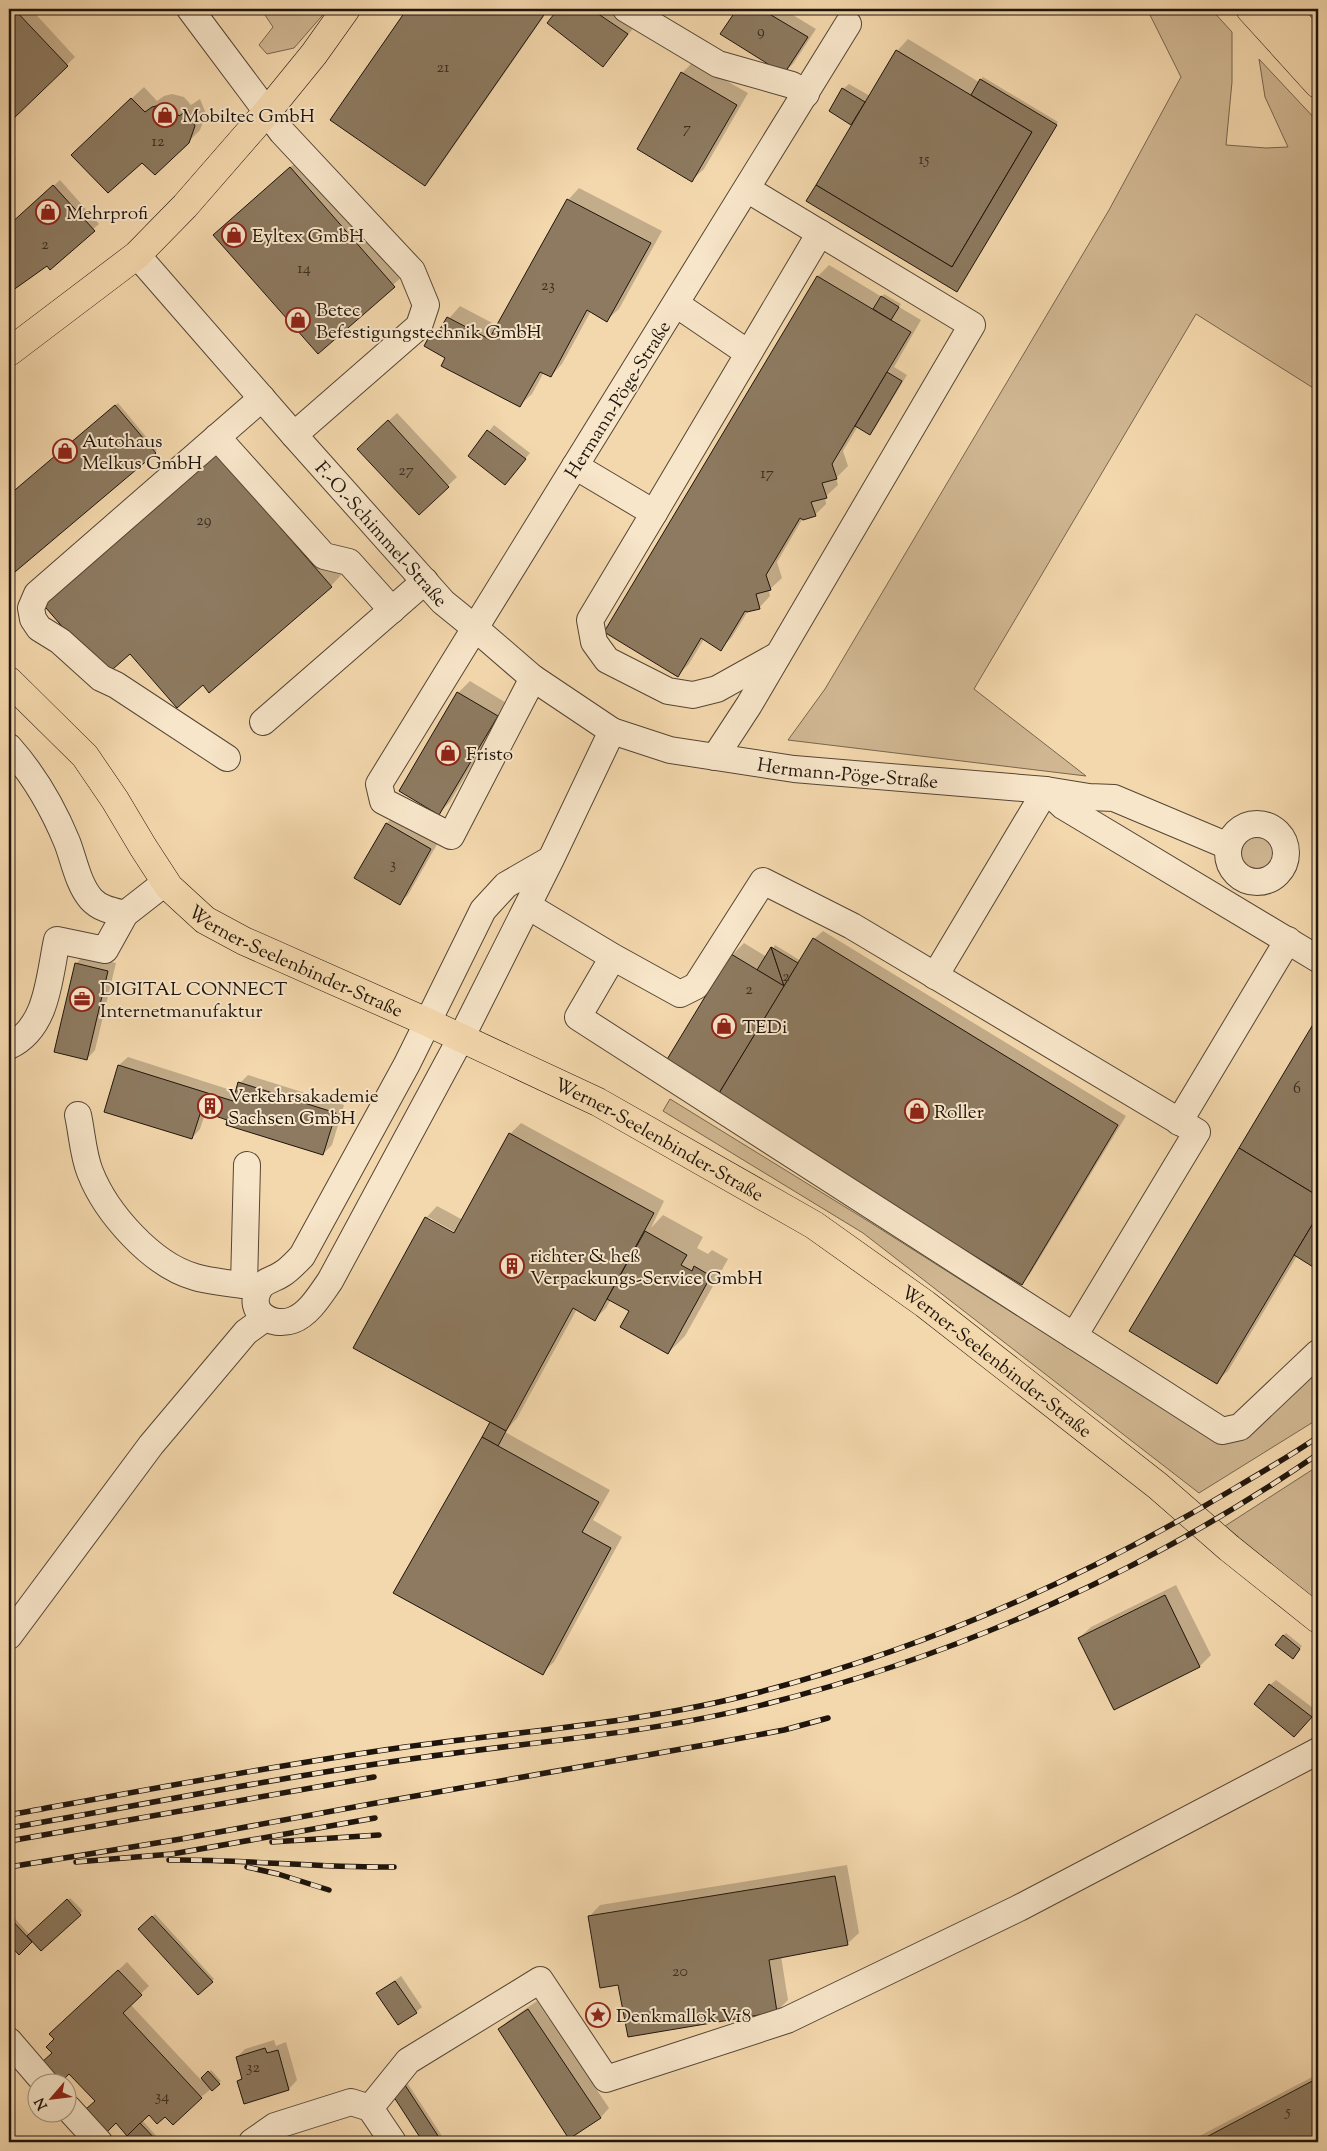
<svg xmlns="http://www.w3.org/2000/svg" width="1327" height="2151" font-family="'Sorts Mill Goudy',serif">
	<rect width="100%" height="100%" fill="#f4d8ad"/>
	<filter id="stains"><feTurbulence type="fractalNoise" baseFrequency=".004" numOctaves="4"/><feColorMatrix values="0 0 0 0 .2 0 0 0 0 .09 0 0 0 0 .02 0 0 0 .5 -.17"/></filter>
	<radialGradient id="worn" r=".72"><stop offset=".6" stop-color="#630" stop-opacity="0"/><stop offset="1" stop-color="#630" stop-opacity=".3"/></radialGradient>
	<g fill="#d0b792" stroke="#77664f">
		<polygon points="261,9 328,9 294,48 267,54 259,45 273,27"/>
		<polygon points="1147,9 1211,9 1232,32 1232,82 1226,145 1266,148 1288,147 1265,97 1259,59 1318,122 1318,391 1196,314 974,689 1086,776 788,740 825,689 1109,210 1181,77"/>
		<circle cx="1256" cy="854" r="19"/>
		<polygon points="670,1099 868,1221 1175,1416 1218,1440 1318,1366 1318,1419 1199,1493 863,1233 663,1111"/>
		<polygon points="1318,1466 1318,1603 1225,1526"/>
	</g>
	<g fill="#0003" fill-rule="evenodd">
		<polygon points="9,9 31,9 75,57 12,118 9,114"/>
		<polygon points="409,9 549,9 433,176 424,184 332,119"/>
		<polygon points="559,9 612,9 636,25 603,65 548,23"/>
		<polygon points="738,9 783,9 816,29 793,64 784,72 722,34"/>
		<polygon points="908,39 979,82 983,77 1058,122 959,288 855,119 851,123 843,89 849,84 870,96 897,51"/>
		<polygon points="693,62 748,93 704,169 692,180 682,73"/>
		<polygon points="144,87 157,101 164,96 172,94 184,97 191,105 200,99 206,114 200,130 188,142 142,161 84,143"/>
		<polygon points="9,152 16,159 9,166"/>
		<polygon points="302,157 405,274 318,353 226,224"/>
		<polygon points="60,180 99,224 50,268 47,264 9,291 10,255 9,226"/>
		<polygon points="579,188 662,231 619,309 607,320 591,311 562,364 551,376 544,372 532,394 520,405 447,357 432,334 445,323 460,306 498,326 568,200"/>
		<polygon points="829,265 882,297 884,294 901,304 899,307 921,320 894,367 907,375 875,428 870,433 858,426 843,451 848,466 836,478 838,485 825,497 826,504 815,515 803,518 777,562 782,578 769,590 770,596 759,608 748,611 732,637 721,649 704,639 689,664 678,675 818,276"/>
		<polygon points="118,403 157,450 9,576 9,496"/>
		<polygon points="397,413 457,477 419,513 368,440"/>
		<polygon points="494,425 530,453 505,483 470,456"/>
		<polygon points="226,440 342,574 331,586 203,684"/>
		<polygon points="470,681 508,704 450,802 439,813 401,790 458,693"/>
		<polygon points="395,815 439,841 408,895 399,903 387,823"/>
		<polygon points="823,931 1126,1116 1030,1274 1021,1283 665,1065 732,955 744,943 767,957 775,945 801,961 814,939"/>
		<polygon points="84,955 116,963 95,1050 87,1059 76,964"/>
		<polygon points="1318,1019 1318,1268 1297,1256 1228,1371 1216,1382 1130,1330"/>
		<polygon points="128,1057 237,1092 240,1083 248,1075 344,1105 332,1145 323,1154 206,1111 200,1129 192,1138 105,1111 119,1065"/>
		<path d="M521 1123 664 1201 651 1228 663 1215 703 1237 697 1248 708 1254 712 1250 728 1259 685 1336 668 1353 631 1310 611 1299 606 1308 595 1319 577 1309 517 1418 505 1432 610 1490 593 1520 622 1537 554 1662 542 1673 491 1422 426 1218 437 1206 463 1220 510 1134ZM428 1217 460 1235 459 1237 428 1220Z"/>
		<polygon points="1176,1585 1211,1655 1200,1666 1079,1638 1091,1627"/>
		<polygon points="1286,1633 1302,1646 1295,1655 1283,1636"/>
		<polygon points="1276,1680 1317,1711 1293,1736 1270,1685"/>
		<polygon points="847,1865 859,1933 847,1944 781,1956 788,2000 777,2011 589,1917 600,1905"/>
		<polygon points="70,1898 83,1911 41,1950 33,1940 19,1953 9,1942 9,1912 30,1935"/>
		<polygon points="155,1914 214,1979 198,1994 139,1929"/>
		<polygon points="127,1962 149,1986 130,2004 201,2080 211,2070 221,2081 201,2097 165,2115 149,2114 142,2120 160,2140 158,2142 135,2142 53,2053 59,2026"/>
		<polygon points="401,1976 422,2007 416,2012 378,1993"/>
		<polygon points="537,2001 609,2108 601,2117 569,2137 499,2029 508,2021"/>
		<polygon points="274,2040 276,2046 286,2042 297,2080 289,2089 245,2102 238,2081 243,2076 237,2057 245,2049"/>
		<polygon points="1318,2074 1318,2142 1188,2142"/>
		<polygon points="406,2081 446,2142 425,2142 391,2091"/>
		<polygon points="359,2137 363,2142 351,2142"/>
	</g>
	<g fill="#8d7a60" stroke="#1e140c">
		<polygon points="9,9 14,9 68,66 12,120 9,116"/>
		<polygon points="407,9 548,9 425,186 330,120"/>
		<polygon points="558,9 591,9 628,34 603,67 547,23"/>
		<polygon points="737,9 761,9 808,37 784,74 720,34"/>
		<polygon points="896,50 1032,132 952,267 816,185"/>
		<polygon points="681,72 737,105 692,182 637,149"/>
		<polygon points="980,79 1057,125 957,292 806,201 816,185 952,267 1032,132 971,95"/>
		<polygon points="842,88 865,102 851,125 829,111"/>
		<polygon points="131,98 145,112 152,107 160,105 173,108 179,116 188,110 195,126 189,143 155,175 142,163 108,193 71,155"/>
		<polygon points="290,167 395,287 318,354 213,235"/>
		<polygon points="53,185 95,231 50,270 47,266 9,293 9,225"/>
		<polygon points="567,199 651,243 607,322 587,310 551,377 540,372 520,407 441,366 445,358 424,346 431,333 436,336 447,317 489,339"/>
		<polygon points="817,276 911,332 832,464 837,479 822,483 827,498 811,502 816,516 803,520 800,518 766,575 771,590 756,594 760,609 747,612 745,611 721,651 701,638 678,677 604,632"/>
		<polygon points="881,296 899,307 891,320 873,309"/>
		<polygon points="887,372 902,381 870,435 855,426"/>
		<polygon points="115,405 156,453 9,577 9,495"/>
		<polygon points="388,420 449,487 419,515 357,449"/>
		<polygon points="487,430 526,459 505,485 468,456"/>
		<polygon points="214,451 332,587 209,693 203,685 177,708 130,654 105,676 40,601"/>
		<polygon points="457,692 498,716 439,815 399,791"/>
		<polygon points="386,823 431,849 400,905 354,878"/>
		<polygon points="813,938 1118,1125 1022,1285 716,1098"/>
		<polygon points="771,947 784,986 757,970"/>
		<polygon points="771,947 798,963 784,986"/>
		<polygon points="731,954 784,986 716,1098 663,1066"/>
		<polygon points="75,963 108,971 87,1060 54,1052"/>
		<polygon points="1318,1016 1318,1196 1239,1148"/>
		<polygon points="118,1065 233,1101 238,1082 336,1113 323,1155 226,1125 227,1120 201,1111 192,1139 104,1112"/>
		<polygon points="509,1133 654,1213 595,1321 573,1308 506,1431 353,1348 425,1217 454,1233"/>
		<polygon points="1239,1148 1318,1196 1318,1215 1217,1384 1129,1331"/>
		<polygon points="1318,1215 1318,1270 1294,1255"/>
		<polygon points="645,1231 687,1255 681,1265 692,1271 694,1266 711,1276 668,1354 620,1327 629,1311 607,1299"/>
		<polygon points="490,1422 506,1431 498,1446 482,1437"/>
		<polygon points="482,1437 599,1502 582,1532 611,1548 543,1675 393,1593"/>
		<polygon points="1165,1595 1200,1667 1114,1710 1078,1638"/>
		<polygon points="1283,1635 1300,1649 1293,1659 1275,1645"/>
		<polygon points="1269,1684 1312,1717 1294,1737 1254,1704"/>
		<polygon points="835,1876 848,1945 769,1960 777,2012 628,2037 618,1985 600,1988 588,1916"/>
		<polygon points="67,1899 81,1915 41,1951 27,1936"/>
		<polygon points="152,1916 213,1982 198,1995 138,1929"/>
		<polygon points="9,1917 32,1942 19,1955 9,1944"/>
		<polygon points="118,1970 142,1995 123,2013 202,2098 173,2125 165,2117 157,2124 149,2115 127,2136 116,2123 107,2132 86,2109 95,2101 69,2074 61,2082 42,2062 52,2053 46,2047 54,2039 49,2034"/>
		<polygon points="395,1981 417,2013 398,2025 376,1993"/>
		<polygon points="528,2009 601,2118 569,2139 498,2029"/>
		<polygon points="265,2048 267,2053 278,2050 289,2090 244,2104 237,2081 242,2079 236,2057"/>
		<polygon points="208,2071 220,2084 212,2091 201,2078"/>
		<polygon points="1318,2078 1318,2142 1197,2142"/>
		<polygon points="403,2082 442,2142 423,2142 390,2091"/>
		<polygon points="140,2123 158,2142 133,2142 127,2136"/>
	</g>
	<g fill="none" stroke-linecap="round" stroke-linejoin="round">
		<defs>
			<g id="minor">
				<polyline points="190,9 282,132 412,271 426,305 419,326 294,435"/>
				<polyline points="626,9 718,64 792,85 806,94"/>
				<path id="s1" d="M848 24 475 628 533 678 612 731 670 750 794 769 1046 790 1089 797 1114 798 1228 846"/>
				<path id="s2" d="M137 255 294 435 443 602 475 628 379 784 383 801 451 836 533 678"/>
				<polyline points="676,304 748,353"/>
				<polyline points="217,437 324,556 349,562 392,610"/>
				<polyline points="575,466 654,513 590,620 594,642 607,660 668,691 693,695 717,689 778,655"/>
				<polyline points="654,513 820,233"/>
				<polyline points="263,722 425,581"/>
				<path d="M9 747C34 775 53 808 67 842 74 860 78 884 91 899 100 909 113 911 125 914"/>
				<polyline points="715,757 749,705 972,325 747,189"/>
				<polyline points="227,758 116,685 101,678 60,641 39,628 33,619 31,608 37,594 262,398"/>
				<circle cx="1257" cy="853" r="29"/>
				<path d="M551 859 506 885 483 910 407 1064 302 1256C296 1262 289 1270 282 1274 275 1279 263 1281 259 1289 246 1312 272 1328 293 1320 309 1314 320 1295 330 1281L461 1038 551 859 612 731"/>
				<polyline points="528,906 613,957 680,994 696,986 763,881 852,926 1197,1132 1074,1336 578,1017 613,957"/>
				<polyline points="935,976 1046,790 1063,806 1318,959"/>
				<path d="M9 1046C48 1028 49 977 57 940L105 950 125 914 166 882"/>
				<path d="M78 1115C82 1133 83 1155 90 1172 106 1213 152 1265 195 1277 216 1283 238 1284 260 1287"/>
				<polyline points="1179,1122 1288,940"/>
				<polyline points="244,1285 247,1165"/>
				<polyline points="1074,1336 1222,1431 1240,1427 1318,1353"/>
				<polyline points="9,1636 151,1445 246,1332 264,1319"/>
				<polyline points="9,2041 46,2084"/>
				<polyline points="68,2108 99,2142"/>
				<polyline points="370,2108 408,2061 540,1980 606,2079 787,2020 1019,1908 1318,1751"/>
				<polyline points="252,2142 275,2126 351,2102 370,2108 393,2142"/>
			</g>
			<g id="major">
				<polyline points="1250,9 1318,84"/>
				<polyline points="1285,9 1318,46"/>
				<polyline points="9,352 137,255 185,206 266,113 314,54 346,9"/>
				<path id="s3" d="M9 681 85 756 115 800 143 847 169 887 205 920 244 941 427 1022 598 1102 814 1225 925 1304 1158 1486 1229 1548 1318 1619"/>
			</g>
		</defs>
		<use href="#minor" stroke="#544534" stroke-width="28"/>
		<use href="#major" stroke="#1e140c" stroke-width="29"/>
		<use href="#minor" stroke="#f8e6ca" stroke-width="26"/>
		<use href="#major" stroke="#f4d8ad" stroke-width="28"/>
		<defs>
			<g id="rail">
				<path d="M9 1815C140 1791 272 1766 405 1747 523 1731 644 1723 760 1692 925 1648 1083 1579 1230 1491 1259 1474 1290 1456 1318 1437"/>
				<path d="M9 1828C147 1804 285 1776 425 1757 539 1741 655 1733 766 1704 963 1654 1151 1569 1318 1454"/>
				<polyline points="9,1841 374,1777"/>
				<polyline points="272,1842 379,1835"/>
				<path d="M169 1860C244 1859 318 1868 394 1867"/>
				<polyline points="76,1862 172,1854 375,1818"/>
				<polyline points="9,1867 181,1839 387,1801 710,1744 784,1730 828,1718"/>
				<polyline points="247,1867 278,1874 329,1890"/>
			</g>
		</defs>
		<use href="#rail" stroke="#1e140c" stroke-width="5.5"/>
		<use href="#rail" stroke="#f8e6ca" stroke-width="4" stroke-dasharray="11" stroke-linecap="butt"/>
	</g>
	<defs>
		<symbol id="shop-ring" viewBox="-11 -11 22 22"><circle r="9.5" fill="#f8e6ca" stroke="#8f2418" stroke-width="1.5"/><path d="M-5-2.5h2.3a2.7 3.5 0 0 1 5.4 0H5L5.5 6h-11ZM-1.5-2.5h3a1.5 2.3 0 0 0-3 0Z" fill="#8f2418"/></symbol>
		<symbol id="office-ring" viewBox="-11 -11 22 22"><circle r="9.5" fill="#f8e6ca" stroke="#8f2418" stroke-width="1.5"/><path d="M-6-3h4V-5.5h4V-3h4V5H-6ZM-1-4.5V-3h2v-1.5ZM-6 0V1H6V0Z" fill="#8f2418"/></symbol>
		<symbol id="building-ring" viewBox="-11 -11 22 22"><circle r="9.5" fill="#f8e6ca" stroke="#8f2418" stroke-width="1.5"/><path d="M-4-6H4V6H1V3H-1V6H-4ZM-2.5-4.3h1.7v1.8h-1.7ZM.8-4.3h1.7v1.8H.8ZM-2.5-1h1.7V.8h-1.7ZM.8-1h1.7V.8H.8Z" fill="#8f2418"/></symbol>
		<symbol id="sight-ring" viewBox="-11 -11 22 22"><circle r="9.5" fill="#f8e6ca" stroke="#8f2418" stroke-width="1.5"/><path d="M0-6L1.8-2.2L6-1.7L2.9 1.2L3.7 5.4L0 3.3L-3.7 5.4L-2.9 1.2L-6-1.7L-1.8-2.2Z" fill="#8f2418"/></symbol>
	</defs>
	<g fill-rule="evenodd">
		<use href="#shop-ring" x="151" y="101" width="28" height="28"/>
		<use href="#shop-ring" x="34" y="198" width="28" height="28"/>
		<use href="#shop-ring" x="220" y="221" width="28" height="28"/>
		<use href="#shop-ring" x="284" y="306" width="28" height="28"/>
		<use href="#shop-ring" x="51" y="437" width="28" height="28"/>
		<use href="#shop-ring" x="434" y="739" width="28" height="28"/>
		<use href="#office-ring" x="68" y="985" width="28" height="28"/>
		<use href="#shop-ring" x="710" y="1012" width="28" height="28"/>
		<use href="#building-ring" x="196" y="1092" width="28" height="28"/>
		<use href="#shop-ring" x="903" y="1097" width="28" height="28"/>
		<use href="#building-ring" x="498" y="1252" width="28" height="28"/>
		<use href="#sight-ring" x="584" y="2001" width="28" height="28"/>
	</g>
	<g text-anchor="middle" stroke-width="4" stroke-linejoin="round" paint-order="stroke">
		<g font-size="16" fill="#3a2e21">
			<text x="761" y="36">9</text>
			<text x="443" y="72">21</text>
			<text x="687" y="133">7</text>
			<text x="158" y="146">12</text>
			<text x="924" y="164">15</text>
			<text x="45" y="249">2</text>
			<text x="304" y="273">14</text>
			<text x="548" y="290">23</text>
			<text x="406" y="475">27</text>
			<text x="767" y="478">17</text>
			<text x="204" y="525">29</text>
			<text x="393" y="869">3</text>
			<text x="786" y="981">2</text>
			<text x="749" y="994">2</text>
			<text x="1297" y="1093">6</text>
			<text x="680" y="1976">20</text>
			<text x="253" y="2072">32</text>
			<text x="162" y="2101">34</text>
			<text x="1288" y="2116">5</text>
		</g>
		<g font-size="19" fill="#1e140c" stroke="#f8e6ca" text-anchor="start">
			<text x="182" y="122">Mobiltec GmbH</text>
			<text x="66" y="219">Mehrprofi</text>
			<text x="252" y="242">Eyltex GmbH</text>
			<text x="316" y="316">Betec<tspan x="316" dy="22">Befestigungstechnik GmbH</tspan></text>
			<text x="82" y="447">Autohaus<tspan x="82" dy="22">Melkus GmbH</tspan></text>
			<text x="466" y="760">Fristo</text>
			<text x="100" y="995">DIGITAL CONNECT<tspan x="100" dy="22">Internetmanufaktur</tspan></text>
			<text x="742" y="1033">TEDi</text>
			<text x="228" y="1102">Verkehrsakademie<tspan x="228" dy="22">Sachsen GmbH</tspan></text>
			<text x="934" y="1118">Roller</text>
			<text x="530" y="1262">richter &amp; heß<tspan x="530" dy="22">Verpackungs-Service GmbH</tspan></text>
			<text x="616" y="2022">Denkmallok V18</text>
		</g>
		<g font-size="19" fill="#1e140c" stroke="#f8e6ca">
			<text transform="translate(617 399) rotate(-58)" y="7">Hermann-Pöge-Straße</text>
			<text dy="7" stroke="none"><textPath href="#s2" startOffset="371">F.-O.-Schimmel-Straße</textPath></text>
			<text dy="7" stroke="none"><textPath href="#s1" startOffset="1122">Hermann-Pöge-Straße</textPath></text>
			<text dy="7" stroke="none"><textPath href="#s3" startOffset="411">Werner-Seelenbinder-Straße</textPath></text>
			<text dy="7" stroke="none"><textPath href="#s3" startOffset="816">Werner-Seelenbinder-Straße</textPath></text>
			<text dy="7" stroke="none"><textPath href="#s3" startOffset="1221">Werner-Seelenbinder-Straße</textPath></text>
		</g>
	</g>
	<rect width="1327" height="2151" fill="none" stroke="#f4d8ad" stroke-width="30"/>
	<rect x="10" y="10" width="1307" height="2131" fill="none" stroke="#1e140c" stroke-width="2.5"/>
	<rect x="15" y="15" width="1297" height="2121" fill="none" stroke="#1e140c"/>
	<g transform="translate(52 2098) rotate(242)"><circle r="24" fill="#f8e6ca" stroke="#a1927e"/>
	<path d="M0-4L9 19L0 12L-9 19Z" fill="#8f2418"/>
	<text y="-8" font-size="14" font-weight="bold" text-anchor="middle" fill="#1e140c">N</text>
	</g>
	<rect width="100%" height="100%" filter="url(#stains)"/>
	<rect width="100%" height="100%" fill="url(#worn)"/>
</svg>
